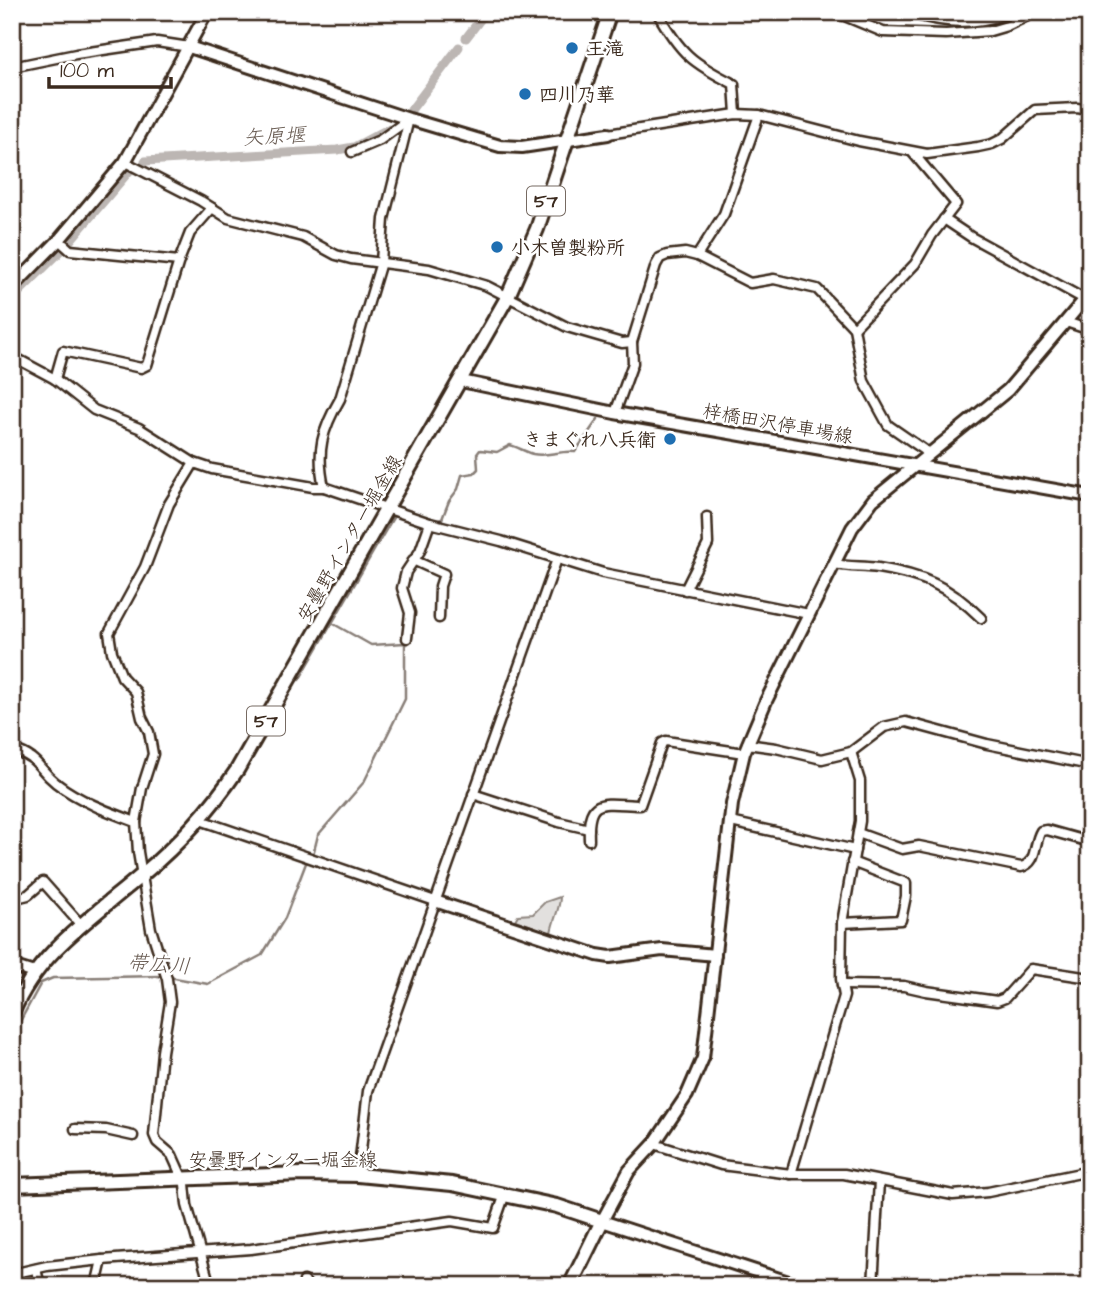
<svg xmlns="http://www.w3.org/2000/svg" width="1102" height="1298" font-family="'Architects Daughter','Klee One',sans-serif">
	<rect width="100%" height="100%" fill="#fff"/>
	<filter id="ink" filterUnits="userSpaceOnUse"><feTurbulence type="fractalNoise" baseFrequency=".0143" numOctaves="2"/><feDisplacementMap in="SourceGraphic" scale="14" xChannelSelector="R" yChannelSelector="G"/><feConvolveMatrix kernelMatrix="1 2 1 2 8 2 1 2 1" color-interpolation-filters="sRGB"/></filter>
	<g filter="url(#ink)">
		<path fill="#e2e0de" stroke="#8e857e" stroke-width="2" d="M560 897C560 909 553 920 551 933L515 920 518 915 533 914 545 902Z"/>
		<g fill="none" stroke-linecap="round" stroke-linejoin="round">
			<g stroke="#887e77" stroke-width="2.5">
				<path d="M436 521 442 519 449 501 458 489 462 475 474 473 478 469 477 454 480 450 497 452 510 445C518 447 525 452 533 454 548 457 560 450 575 452L598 419"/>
				<polyline points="299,680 332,623"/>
				<polyline points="313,855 318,835 364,782 405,699 405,643 371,645 332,623 395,514"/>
				<polyline points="169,977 208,984 262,955 285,918 306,863"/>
				<polyline points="12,1030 17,1027 41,983 53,978 162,976"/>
			</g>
			<g stroke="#bcb6b3" stroke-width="9">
				<polyline points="466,38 486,12"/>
				<polyline points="411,110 459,47"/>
				<polyline points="145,161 337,150 354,147 388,129"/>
				<polyline points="68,243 131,169"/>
				<polyline points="12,299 63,249"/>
			</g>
			<defs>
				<g id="street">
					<path d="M657 12C680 53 692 63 734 84L736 114"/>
					<polyline points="835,12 883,32 946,34 990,31 1007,26 1036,12"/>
					<polyline points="12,67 76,54 157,42 189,47"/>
					<polyline points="608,134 736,114 759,115 859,141 927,154 978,147 992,144 1002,139 1035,110 1077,108 1090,110"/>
					<polyline points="352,152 380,140 409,119"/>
					<polyline points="125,162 201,201 228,218 303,237 336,255 351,259 429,269 487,286 567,327 622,343 632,342"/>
					<polyline points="944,219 971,237 1084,299"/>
					<polyline points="59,240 70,250 179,261"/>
					<polyline points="697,256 724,214 759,115"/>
					<polyline points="1066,322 1090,330"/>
					<polyline points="854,328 915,264 932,235 956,204 913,153"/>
					<polyline points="12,356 55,379 94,410 139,428 194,463 212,469 313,487 324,487 430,523 501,541 603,573 809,614"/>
					<polyline points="55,379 63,351 141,368 147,365 179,261 190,233 212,208"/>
					<polyline points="615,413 633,363 632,342 656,265 660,258 667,255 685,253 697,256 750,283 774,279 817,289 854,328 864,381 888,425 930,454"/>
					<polyline points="194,463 169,504 145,567 109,633 112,652 122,677 136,692 142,718 149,732 153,754 142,788 136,822 138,852 151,929 167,979 170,1002 162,1052 154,1135 157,1142 172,1155 185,1184 187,1205 210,1286"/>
					<path d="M324 487C316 451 322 430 340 399L381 262 384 219 409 119"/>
					<polyline points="413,560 444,574 440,586 439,618"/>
					<path d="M834 564C849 567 863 566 878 568 922 575 949 586 981 618"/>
					<polyline points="685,590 708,544 707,517"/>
					<polyline points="407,638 410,613 402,588 406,572 420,551 430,523"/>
					<polyline points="747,744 776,748 822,759 851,752 884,727 906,722 987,744 1090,765"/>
					<path d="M12 749C41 759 36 767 56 783 79 801 109 812 136 822"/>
					<polyline points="473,794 559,822 589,829"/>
					<polyline points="200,820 435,901"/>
					<polyline points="731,822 855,850"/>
					<path d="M858 833 902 849 919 846 1021 867C1038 863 1033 844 1041 831L1047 830 1090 842"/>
					<path d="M589 840C587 795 603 804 640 805L662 743 666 741 744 753"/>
					<polyline points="12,899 28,895 43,882 81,925"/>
					<polyline points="842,923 901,920 906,896 906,883 852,862"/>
					<polyline points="842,985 904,986 926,991 997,1001 1005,998 1031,969 1090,978"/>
					<polyline points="75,1129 106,1130 133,1136"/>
					<polyline points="654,1144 721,1165 791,1174 844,1174 953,1195 988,1192 1090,1171"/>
					<polyline points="791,1174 844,996 841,979 842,923 860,821 860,781 851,752"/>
					<polyline points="358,1175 368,1091 557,559"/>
					<polyline points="36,1269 40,1286"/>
					<polyline points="12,1274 47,1266 102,1260 251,1249 452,1221 493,1228 505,1194"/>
					<polyline points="304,1281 308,1286"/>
					<polyline points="96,1286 102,1260"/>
					<polyline points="873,1286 879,1181"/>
				</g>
				<g id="secondary">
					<polyline points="189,47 409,119 500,146 522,147 608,134"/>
					<polyline points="12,288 59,240 125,162 207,12"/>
					<polyline points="461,381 615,413 1090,496"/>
					<polyline points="435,901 597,955 610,957 662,950 715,955"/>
					<polyline points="12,966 34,973"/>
					<polyline points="801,1286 602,1221 629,1171 654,1144 687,1095 703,1058 732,804 744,753 766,701 852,528 873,500 1008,390 1090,293"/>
				</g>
				<g id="primary">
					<path d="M12 1014C37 952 94 916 143 874 180 843 210 810 237 770L508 296 537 229 610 12"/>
					<polyline points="12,1185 302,1174 358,1175 452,1184 557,1206 602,1221 570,1286"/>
				</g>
				<path id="highway" d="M917 12C946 20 972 22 1002 12"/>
			</defs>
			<use href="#street" stroke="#3b2a1e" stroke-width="13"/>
			<use href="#secondary" stroke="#3b2a1e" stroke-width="16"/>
			<use href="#primary" stroke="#3b2a1e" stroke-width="18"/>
			<use href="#highway" stroke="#3b2a1e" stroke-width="19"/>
			<use href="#street" stroke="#fff" stroke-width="8"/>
			<use href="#secondary" stroke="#fff" stroke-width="10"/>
			<use href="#primary" stroke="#fff" stroke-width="12"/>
			<use href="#highway" stroke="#fff" stroke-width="14"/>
		</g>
	</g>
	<g fill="#1f6fb2" stroke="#fff" stroke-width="2.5">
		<circle cx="572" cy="48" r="7"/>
		<circle cx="525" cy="94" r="7"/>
		<circle cx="497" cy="247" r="7"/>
		<circle cx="670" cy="439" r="7"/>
	</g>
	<g text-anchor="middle" stroke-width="5" stroke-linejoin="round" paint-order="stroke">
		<g fill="#fff" stroke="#766a62" stroke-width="2">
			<rect x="527" y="186.5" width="38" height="29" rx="5"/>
			<rect x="247" y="706.5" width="38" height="29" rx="5"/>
		</g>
		<g font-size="18" font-weight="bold" fill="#3b2a1e">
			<text x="546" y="207">57</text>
			<text x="266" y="727">57</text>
		</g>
		<g font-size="19" font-weight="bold" fill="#3b2a1e" stroke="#fff" text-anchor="start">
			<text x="586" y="55">王滝</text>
			<text x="539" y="101">四川乃華</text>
			<text x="511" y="254">小木曽製粉所</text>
			<text x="656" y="446" text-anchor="end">きまぐれ八兵衛</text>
		</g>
		<g font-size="19" fill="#3b2a1e" stroke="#fff">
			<text transform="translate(778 423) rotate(10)" y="7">梓橋田沢停車場線</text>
			<text transform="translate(349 538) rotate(-60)" y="7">安曇野インター堀金線</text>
			<text x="283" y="1166">安曇野インター堀金線</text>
		</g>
		<g font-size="21" font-style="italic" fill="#685b52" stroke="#fff">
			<text transform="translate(274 136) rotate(-3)" y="7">矢原堰</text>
			<text transform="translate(159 964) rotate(4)" y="7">帯広川</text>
		</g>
	</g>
	<rect width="1102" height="1298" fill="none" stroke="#fff" stroke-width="42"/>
	<rect x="21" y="21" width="1060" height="1256" fill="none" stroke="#3b2a1e" stroke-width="2.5" filter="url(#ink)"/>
	<path d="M49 77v10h122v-10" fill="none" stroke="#3b2a1e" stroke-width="3.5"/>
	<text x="60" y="77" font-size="21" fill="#3b2a1e" stroke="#ffffff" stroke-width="5" paint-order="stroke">100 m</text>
</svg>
